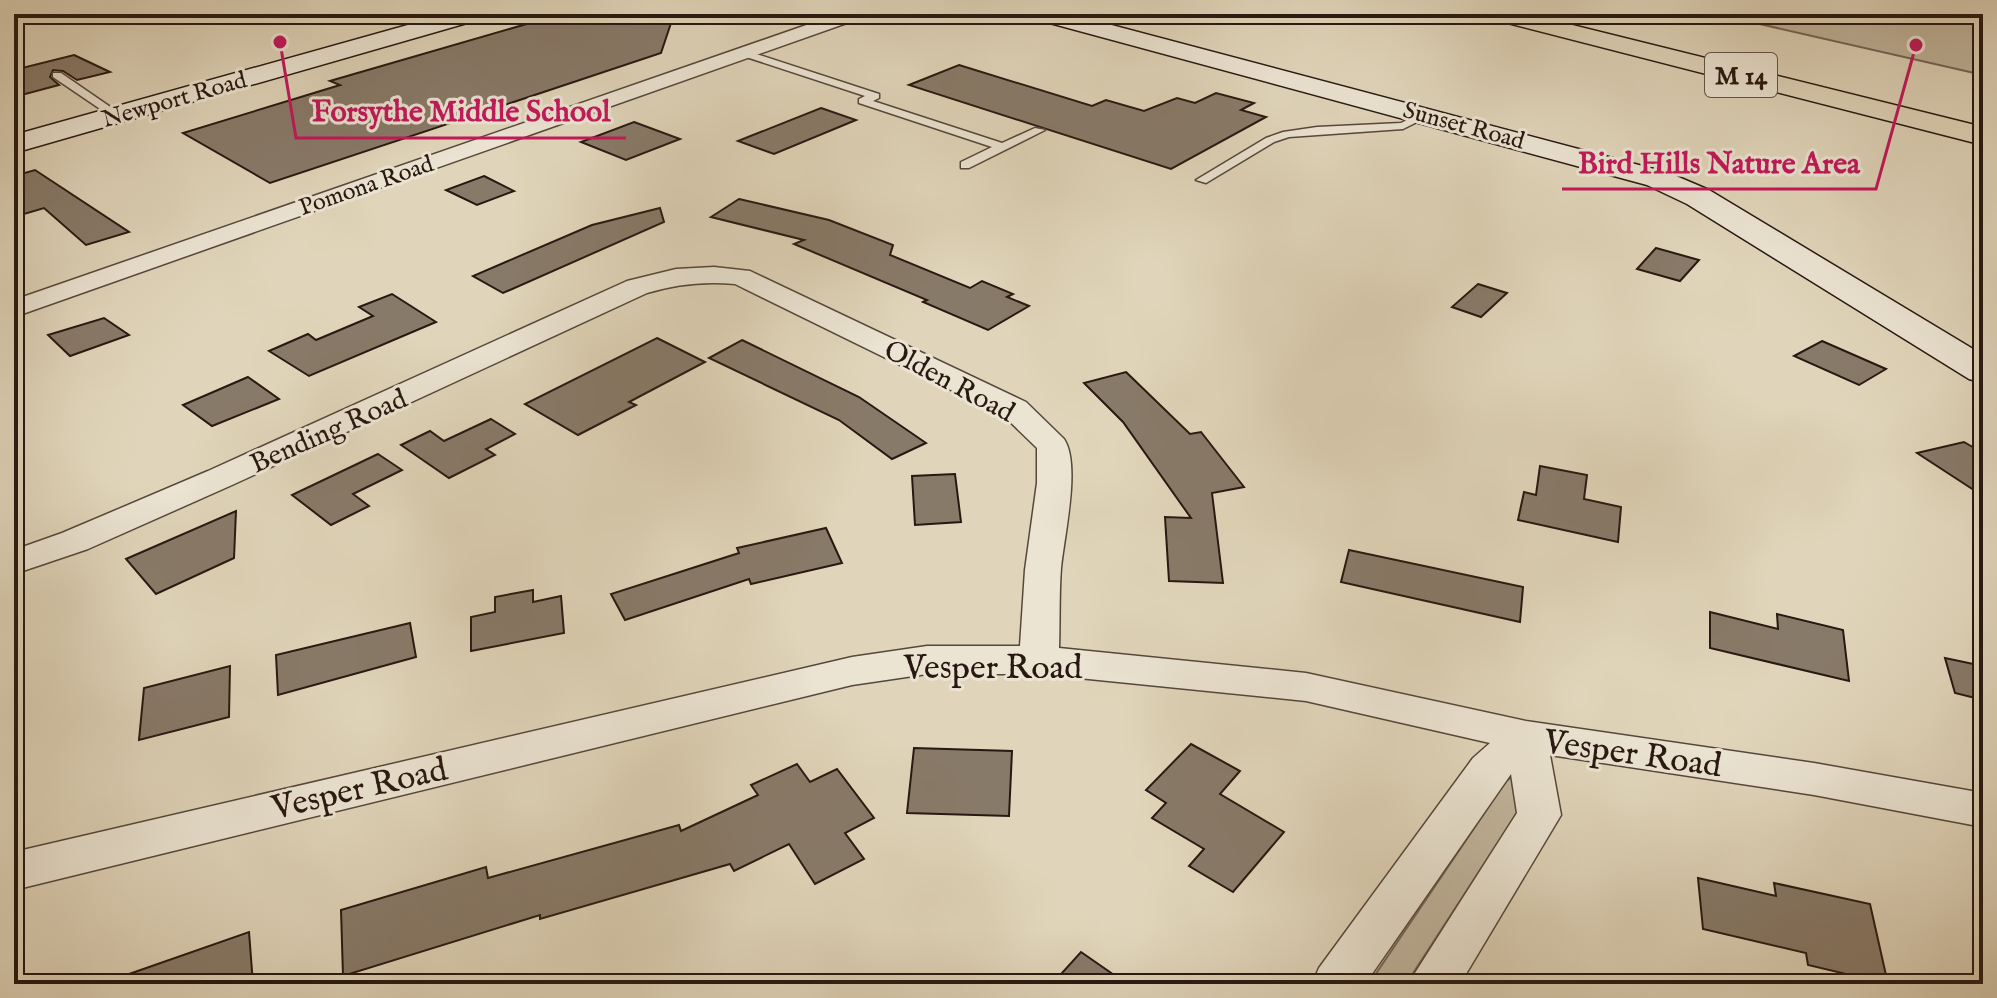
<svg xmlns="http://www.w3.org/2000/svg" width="1997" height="998" font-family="'IM FELL English',serif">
	<rect width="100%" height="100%" fill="#e0d5ba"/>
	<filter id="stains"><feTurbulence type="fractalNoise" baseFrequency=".0025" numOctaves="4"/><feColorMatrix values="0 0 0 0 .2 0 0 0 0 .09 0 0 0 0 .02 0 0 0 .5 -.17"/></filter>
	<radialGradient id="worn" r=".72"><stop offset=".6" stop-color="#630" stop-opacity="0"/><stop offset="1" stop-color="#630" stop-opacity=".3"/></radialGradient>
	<g fill="#c1b59d" stroke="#746657" stroke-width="2">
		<polygon points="1716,14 1983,14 1983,75"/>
		<polygon points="1512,777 1531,792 1406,984 1369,984 1506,781"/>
	</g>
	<g fill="#887a69" stroke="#281811" stroke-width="2">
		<polygon points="561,14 674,14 661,53 270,183 183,133 340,85 330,81"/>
		<polygon points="74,55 110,72 77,80 63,71 53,70 50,77 59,85 14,97 14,70"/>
		<polygon points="959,65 1092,106 1106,100 1144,111 1177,98 1195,103 1216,93 1254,103 1241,110 1266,117 1171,169 909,85"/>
		<polygon points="821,108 856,120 774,154 738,141"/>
		<polygon points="634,122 680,139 626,160 581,142"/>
		<polygon points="35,170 129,232 86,245 44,208 14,217 14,176"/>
		<polygon points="484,176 514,191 477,205 446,190"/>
		<polygon points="739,199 829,220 893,245 890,255 970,288 982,281 1013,294 1007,297 1029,306 988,330 923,302 927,300 794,244 804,240 711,217"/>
		<polygon points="660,208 664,222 503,293 473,276 592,225"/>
		<polygon points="1656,248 1699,260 1680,281 1637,269"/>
		<polygon points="1478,284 1507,293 1481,317 1452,307"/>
		<polygon points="392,294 436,322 309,376 269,351 308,334 316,340 373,316 359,307"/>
		<polygon points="104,318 129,335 70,356 48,335"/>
		<polygon points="657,338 705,362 629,402 636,405 578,435 525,404"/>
		<polygon points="742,340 859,397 926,443 892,459 839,420 709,358"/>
		<polygon points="1822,341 1886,369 1859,385 1794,356"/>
		<polygon points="1126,372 1190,434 1201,432 1244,487 1212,493 1223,583 1169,581 1165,517 1191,518 1123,422 1084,383"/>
		<polygon points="248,377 279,399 212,426 183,405"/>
		<polygon points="491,419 515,434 486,449 495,455 449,478 401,445 430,431 444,441"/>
		<polygon points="1964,442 1983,453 1983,496 1917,453"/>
		<polygon points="378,454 402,470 353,494 369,506 331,525 292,495"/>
		<polygon points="1540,466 1587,475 1584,499 1621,507 1618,542 1518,520 1524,492 1536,495"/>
		<polygon points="955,474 961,522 915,525 912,476"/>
		<polygon points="236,511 234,558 156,594 126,559"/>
		<polygon points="826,528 842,563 751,584 749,579 625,620 611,594 739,553 737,548"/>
		<polygon points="1349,550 1523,587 1520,622 1341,582"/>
		<polygon points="533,590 533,602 561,596 564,633 471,651 471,617 495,612 495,597"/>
		<polygon points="1710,612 1778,629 1777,614 1843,630 1849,681 1710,648"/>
		<polygon points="410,623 416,657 278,695 276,655"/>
		<polygon points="1945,658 1983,666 1983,700 1955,693"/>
		<polygon points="230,666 229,717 139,740 144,688"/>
		<polygon points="1191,744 1240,771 1220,794 1284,832 1233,892 1189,866 1204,849 1152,818 1166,803 1146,790"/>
		<polygon points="914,748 1012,751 1009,816 907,813"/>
		<polygon points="797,764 810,782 837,769 874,818 845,833 864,859 815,884 789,844 734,871 730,864 540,919 540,915 343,976 341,910 486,867 488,878 679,825 681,831 758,795 751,785"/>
		<polygon points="1698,878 1776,896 1774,883 1870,904 1888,984 1808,965 1806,953 1703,929"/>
		<polygon points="249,932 253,984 113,984 112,980"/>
		<polygon points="1081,952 1127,984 1052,984"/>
	</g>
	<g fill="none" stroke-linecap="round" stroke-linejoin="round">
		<defs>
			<g id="lane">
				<polygon points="744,50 879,94 879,98 873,101 1002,143 1035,128 1045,130 969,168 961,168 961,162 992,147 859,103 859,99 865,96 740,55 740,51"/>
				<polygon points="53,73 61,73 122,115 112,117 53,77"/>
				<polygon points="1423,112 1427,113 1427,117 1403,129 1289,137 1274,142 1206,183 1196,180 1266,138 1283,132 1317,127 1401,123"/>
			</g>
			<g id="street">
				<polygon points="838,14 864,14 861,18 14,317 14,300"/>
				<path d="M714 267 750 271 1026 402 1064 439C1081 464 1064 537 1061 568 1059 594 1060 622 1059 648L1306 673 1526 721 1814 763 1983 793V827L1814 795 1550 755 1561 815 1460 984H1408L1517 813 1511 774 1365 984H1312L1319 968 1473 758 1490 743 1306 701 1039 674H927L852 685 14 890V852L852 657 927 646H1020L1025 570 1037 483V448L1004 416 735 284C705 281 676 284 647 293L232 485 88 549 14 574V550L62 533 208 471 627 281 676 269Z"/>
			</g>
			<g id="secondary">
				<polygon points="447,14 485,14 481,19 14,153 14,135"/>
				<polygon points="1031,14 1070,14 1669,173 1709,190 1983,355 1983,383 1969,379 1687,204 1647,185 1035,19"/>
			</g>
			<polygon id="highway" points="1488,14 1528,14 1983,127 1983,145 1492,19"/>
		</defs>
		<use href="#lane" stroke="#56473b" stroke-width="3"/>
		<use href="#street" stroke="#56473b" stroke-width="3"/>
		<use href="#secondary" stroke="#281811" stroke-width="3"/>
		<use href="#highway" stroke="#281811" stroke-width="3"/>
		<use href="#lane" fill="#ebe4d2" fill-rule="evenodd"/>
		<use href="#street" fill="#ebe4d2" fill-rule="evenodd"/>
		<use href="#secondary" fill="#ebe4d2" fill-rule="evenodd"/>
		<use href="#highway" fill="#e0d5ba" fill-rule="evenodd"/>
	</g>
	<g text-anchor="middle" stroke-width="6" stroke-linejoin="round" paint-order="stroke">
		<g font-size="24" fill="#281811" stroke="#ebe4d2">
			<text transform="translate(174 99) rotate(-16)" y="8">Newport Road</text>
			<text transform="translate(1464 125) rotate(15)" y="8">Sunset Road</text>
			<text transform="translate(366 185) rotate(-19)" y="8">Pomona Road</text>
		</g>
		<rect fill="#ebe4d2" stroke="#62554b" stroke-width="2" x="1705" y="53" width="72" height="44" rx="6"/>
		<g font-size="26" font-weight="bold" fill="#281811">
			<text x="1741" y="84">M 14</text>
		</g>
		<g font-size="28" fill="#281811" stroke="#ebe4d2">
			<text transform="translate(950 380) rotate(28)" y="10">Olden Road</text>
			<text transform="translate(328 430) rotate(-24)" y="10">Bending Road</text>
		</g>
		<g font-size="34" fill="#281811" stroke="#ebe4d2">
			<text x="993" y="678">Vesper Road</text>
			<text transform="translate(1633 752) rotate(8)" y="12">Vesper Road</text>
			<text transform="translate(359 787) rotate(-13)" y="12">Vesper Road</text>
		</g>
	</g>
	<path fill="none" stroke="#c2185b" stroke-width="3" d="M280 42L296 138H626M1916 45L1876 189H1562"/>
	<g fill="#c2185b" stroke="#ebe4d2" stroke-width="3">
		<circle cx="280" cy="42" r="8"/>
		<circle cx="1916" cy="45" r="8"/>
	</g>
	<g font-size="30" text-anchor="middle" font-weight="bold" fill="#c2185b" stroke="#ebe4d2" stroke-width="6" stroke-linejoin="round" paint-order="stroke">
		<text x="461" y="121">Forsythe Middle School</text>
		<text x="1719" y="173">Bird Hills Nature Area</text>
	</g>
	<rect width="1997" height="998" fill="none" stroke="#e0d5ba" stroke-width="48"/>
	<rect x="16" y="16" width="1965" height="966" fill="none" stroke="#281811" stroke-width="4"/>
	<rect x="24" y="24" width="1949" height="950" fill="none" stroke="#281811" stroke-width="2"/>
	<rect width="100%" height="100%" filter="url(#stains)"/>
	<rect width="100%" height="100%" fill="url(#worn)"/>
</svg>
